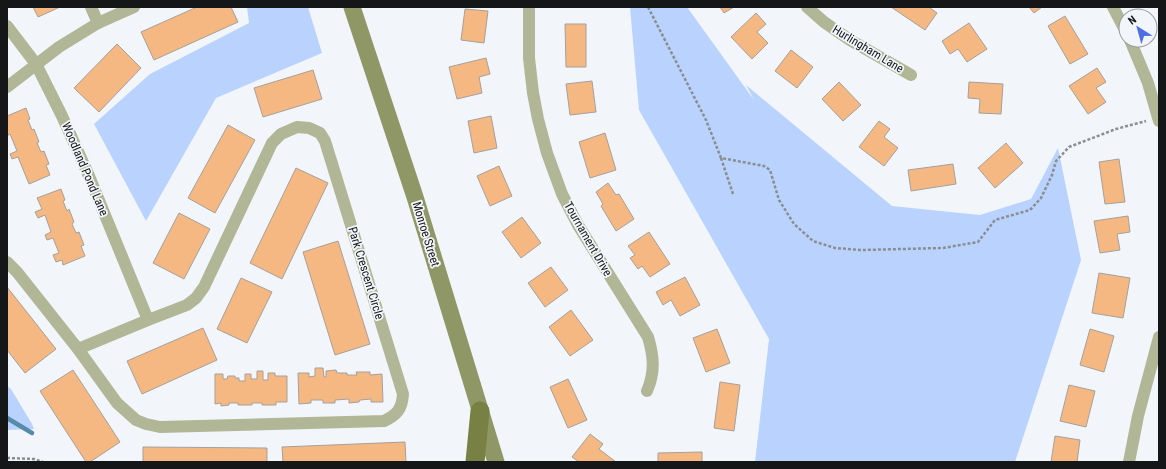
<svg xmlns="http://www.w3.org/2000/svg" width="1166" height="469" font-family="'Roboto Condensed',sans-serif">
	<rect width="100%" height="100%" fill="#f2f6fb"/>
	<g fill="#b9d3fe">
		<polygon points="247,7 308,7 322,53 216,98 146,221 94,124 150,74 249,23"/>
		<polygon points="630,7 687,7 754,100 746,85 892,206 980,215 1031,199 1058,148 1081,260 1015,462 755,462 769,339 639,110"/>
		<polygon points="7,386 11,389 32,424 34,429 7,430"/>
	</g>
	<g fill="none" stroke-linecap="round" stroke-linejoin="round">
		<polyline stroke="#548caa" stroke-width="4.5" points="7,418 32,433"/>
	</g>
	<g fill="#f5b882" stroke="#a5a09c">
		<polygon points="33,7 60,7 38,17"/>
		<polygon points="197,7 231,7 238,22 154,60 141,32"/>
		<polygon points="720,7 734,7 724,13"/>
		<polygon points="891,7 929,7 937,13 925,30"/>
		<polygon points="1029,7 1042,7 1034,13"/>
		<polygon points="465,9 488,11 484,43 461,40"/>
		<polygon points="756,13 766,24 757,32 768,43 752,59 731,37"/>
		<polygon points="1065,16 1088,54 1070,64 1048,26"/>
		<polygon points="969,23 987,49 967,62 958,49 950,54 942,41"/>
		<polygon points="565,24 586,24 586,67 566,67"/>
		<polygon points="117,44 141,68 99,112 74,88"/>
		<polygon points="791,50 813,67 797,88 775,71"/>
		<polygon points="486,58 490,74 479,77 482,93 457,99 449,67"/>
		<polygon points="1097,68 1106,82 1096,88 1106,102 1088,114 1069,86"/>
		<polygon points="313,70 322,99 263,117 254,88"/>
		<polygon points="592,81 596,112 570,115 566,84"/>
		<polygon points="839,82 861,105 843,121 822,99"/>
		<polygon points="969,82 1003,84 1001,114 979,113 980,99 968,98"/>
		<polygon points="26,108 30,119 28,120 32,130 34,129 39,142 37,143 41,152 44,151 49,164 46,165 50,175 29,184 18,157 12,159 10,154 17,151 10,134 7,136 7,116"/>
		<polygon points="491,116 497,148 474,153 468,121"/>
		<polygon points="879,121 890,129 884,137 898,148 884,166 859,147"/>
		<polygon points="228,125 255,140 215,213 188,198"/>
		<polygon points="605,133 616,170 590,178 579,142"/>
		<polygon points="1006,143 1023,163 995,188 978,168"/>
		<polygon points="1119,159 1125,202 1105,204 1099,162"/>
		<polygon points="953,164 956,184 911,191 908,170"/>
		<polygon points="499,166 512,196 490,206 477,176"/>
		<polygon points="296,168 328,183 282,279 250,263"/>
		<polygon points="608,183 616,195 619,194 634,219 616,231 601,206 603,204 596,192"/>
		<polygon points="61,189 65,200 63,201 67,211 69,209 74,222 72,224 76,233 79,232 84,245 81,246 85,256 63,265 62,260 56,262 53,255 59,253 53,238 47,240 45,235 51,232 45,215 38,218 35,212 42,209 37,198"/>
		<polygon points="179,213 210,229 184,279 153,263"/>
		<polygon points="1128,216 1130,232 1117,234 1120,250 1100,253 1094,221"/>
		<polygon points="522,217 541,243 521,258 502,232"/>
		<polygon points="649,232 670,264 650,277 642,266 638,269 630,258 635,255 628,246"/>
		<polygon points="338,241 370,344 335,355 303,252"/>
		<polygon points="551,267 568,290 545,307 528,283"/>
		<polygon points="1099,273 1130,278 1123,318 1092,313"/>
		<polygon points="685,277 700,305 680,316 671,300 663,305 656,292"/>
		<polygon points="241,278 272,292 247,343 217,329"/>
		<polygon points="7,287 56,349 25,373 7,350"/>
		<polygon points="571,310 593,340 570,356 549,327"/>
		<polygon points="203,328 217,360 142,394 127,361"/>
		<polygon points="717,329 730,363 706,372 693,338"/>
		<polygon points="1090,329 1114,336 1104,372 1080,365"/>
		<polygon points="315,368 323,368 324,377 326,377 326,371 336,370 337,373 347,373 347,375 357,375 356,372 370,372 370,375 382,374 383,402 371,402 371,399 360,400 359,402 349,403 349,399 335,400 335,403 323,403 323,400 311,400 311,403 299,404 298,373 309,373 309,377 315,376"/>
		<polygon points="73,370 120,442 90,462 86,462 40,391"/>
		<polygon points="257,371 263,371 263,380 268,380 268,373 275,373 275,376 287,376 287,402 276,402 276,405 262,405 262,403 252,403 252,405 238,405 238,403 229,403 229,405 221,406 221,403 215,404 215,374 223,374 223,379 227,379 228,376 235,376 235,378 239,378 239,381 245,381 245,374 251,374 251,379 257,379"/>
		<polygon points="568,379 587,420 568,428 550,387"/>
		<polygon points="720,382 740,385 734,431 714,428"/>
		<polygon points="1069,385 1095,391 1086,427 1060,421"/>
		<polygon points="590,434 603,444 599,449 616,462 579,462 572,457"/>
		<polygon points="1055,436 1080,440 1077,462 1051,462"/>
		<polygon points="405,442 406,462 283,462 282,447"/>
		<polygon points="143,447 267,448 267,462 143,462"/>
		<polygon points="702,452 702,462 658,462 658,453"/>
	</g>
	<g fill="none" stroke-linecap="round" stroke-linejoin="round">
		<g stroke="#8b8e91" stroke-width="2.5" stroke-dasharray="3 2" stroke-linecap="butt">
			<polyline points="648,7 706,120 721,158 764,166 770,170 779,200 794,224 813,241 835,248 861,250 943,248 978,242 995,220 1030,210 1041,198 1052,175 1056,161 1069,147 1116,129 1146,121"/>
			<polyline points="721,158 733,194"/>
			<polyline points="7,458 34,459 43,462"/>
		</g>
		<g stroke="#b1b696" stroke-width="12">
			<polyline points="91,7 98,23 134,7"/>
			<path d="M529 7V58L533 93 538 119 547 153 562 194 578 225 648 337C654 357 655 372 647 391"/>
			<polyline points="807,7 824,22 850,40 911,75"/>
			<polyline points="1113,7 1126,32"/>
			<polyline points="7,26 36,64 62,116 89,176 148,320"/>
			<polyline points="1130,40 1148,83 1159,121"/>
			<polyline points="7,87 59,47 98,23"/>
			<path d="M7 262 17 272 78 349 117 403 136 420 146 424 160 427 384 421C397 415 402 409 403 394L325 141 320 133 309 128 297 127 281 134 272 143 204 287 196 298 187 305 148 320 78 349"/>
			<polyline points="1129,462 1138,416 1159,337"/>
		</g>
		<polyline stroke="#909767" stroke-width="17" points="352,7 415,197 496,462"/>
		<polyline stroke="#788043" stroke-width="19" points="475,462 480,411"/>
	</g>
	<g text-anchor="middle" stroke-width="3.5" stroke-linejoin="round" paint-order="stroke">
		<g font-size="12" fill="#141617" stroke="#f2f6fb">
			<text transform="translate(868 49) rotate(31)" y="4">Hurlingham Lane</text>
			<text transform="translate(85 169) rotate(67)" y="4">Woodland Pond Lane</text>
			<text transform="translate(426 234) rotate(73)" y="4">Monroe Street</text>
			<text transform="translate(588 239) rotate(60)" y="4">Tournament Drive</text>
			<text transform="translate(366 273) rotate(73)" y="4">Park Crescent Circle</text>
		</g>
	</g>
	<rect width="1166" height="469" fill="none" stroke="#141617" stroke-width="16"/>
	<g transform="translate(1138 28) rotate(323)"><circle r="19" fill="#f2f6fb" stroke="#999ca0"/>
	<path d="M0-3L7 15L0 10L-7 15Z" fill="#4c6fe3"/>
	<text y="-6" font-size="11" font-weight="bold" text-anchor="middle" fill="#141617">N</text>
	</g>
</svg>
